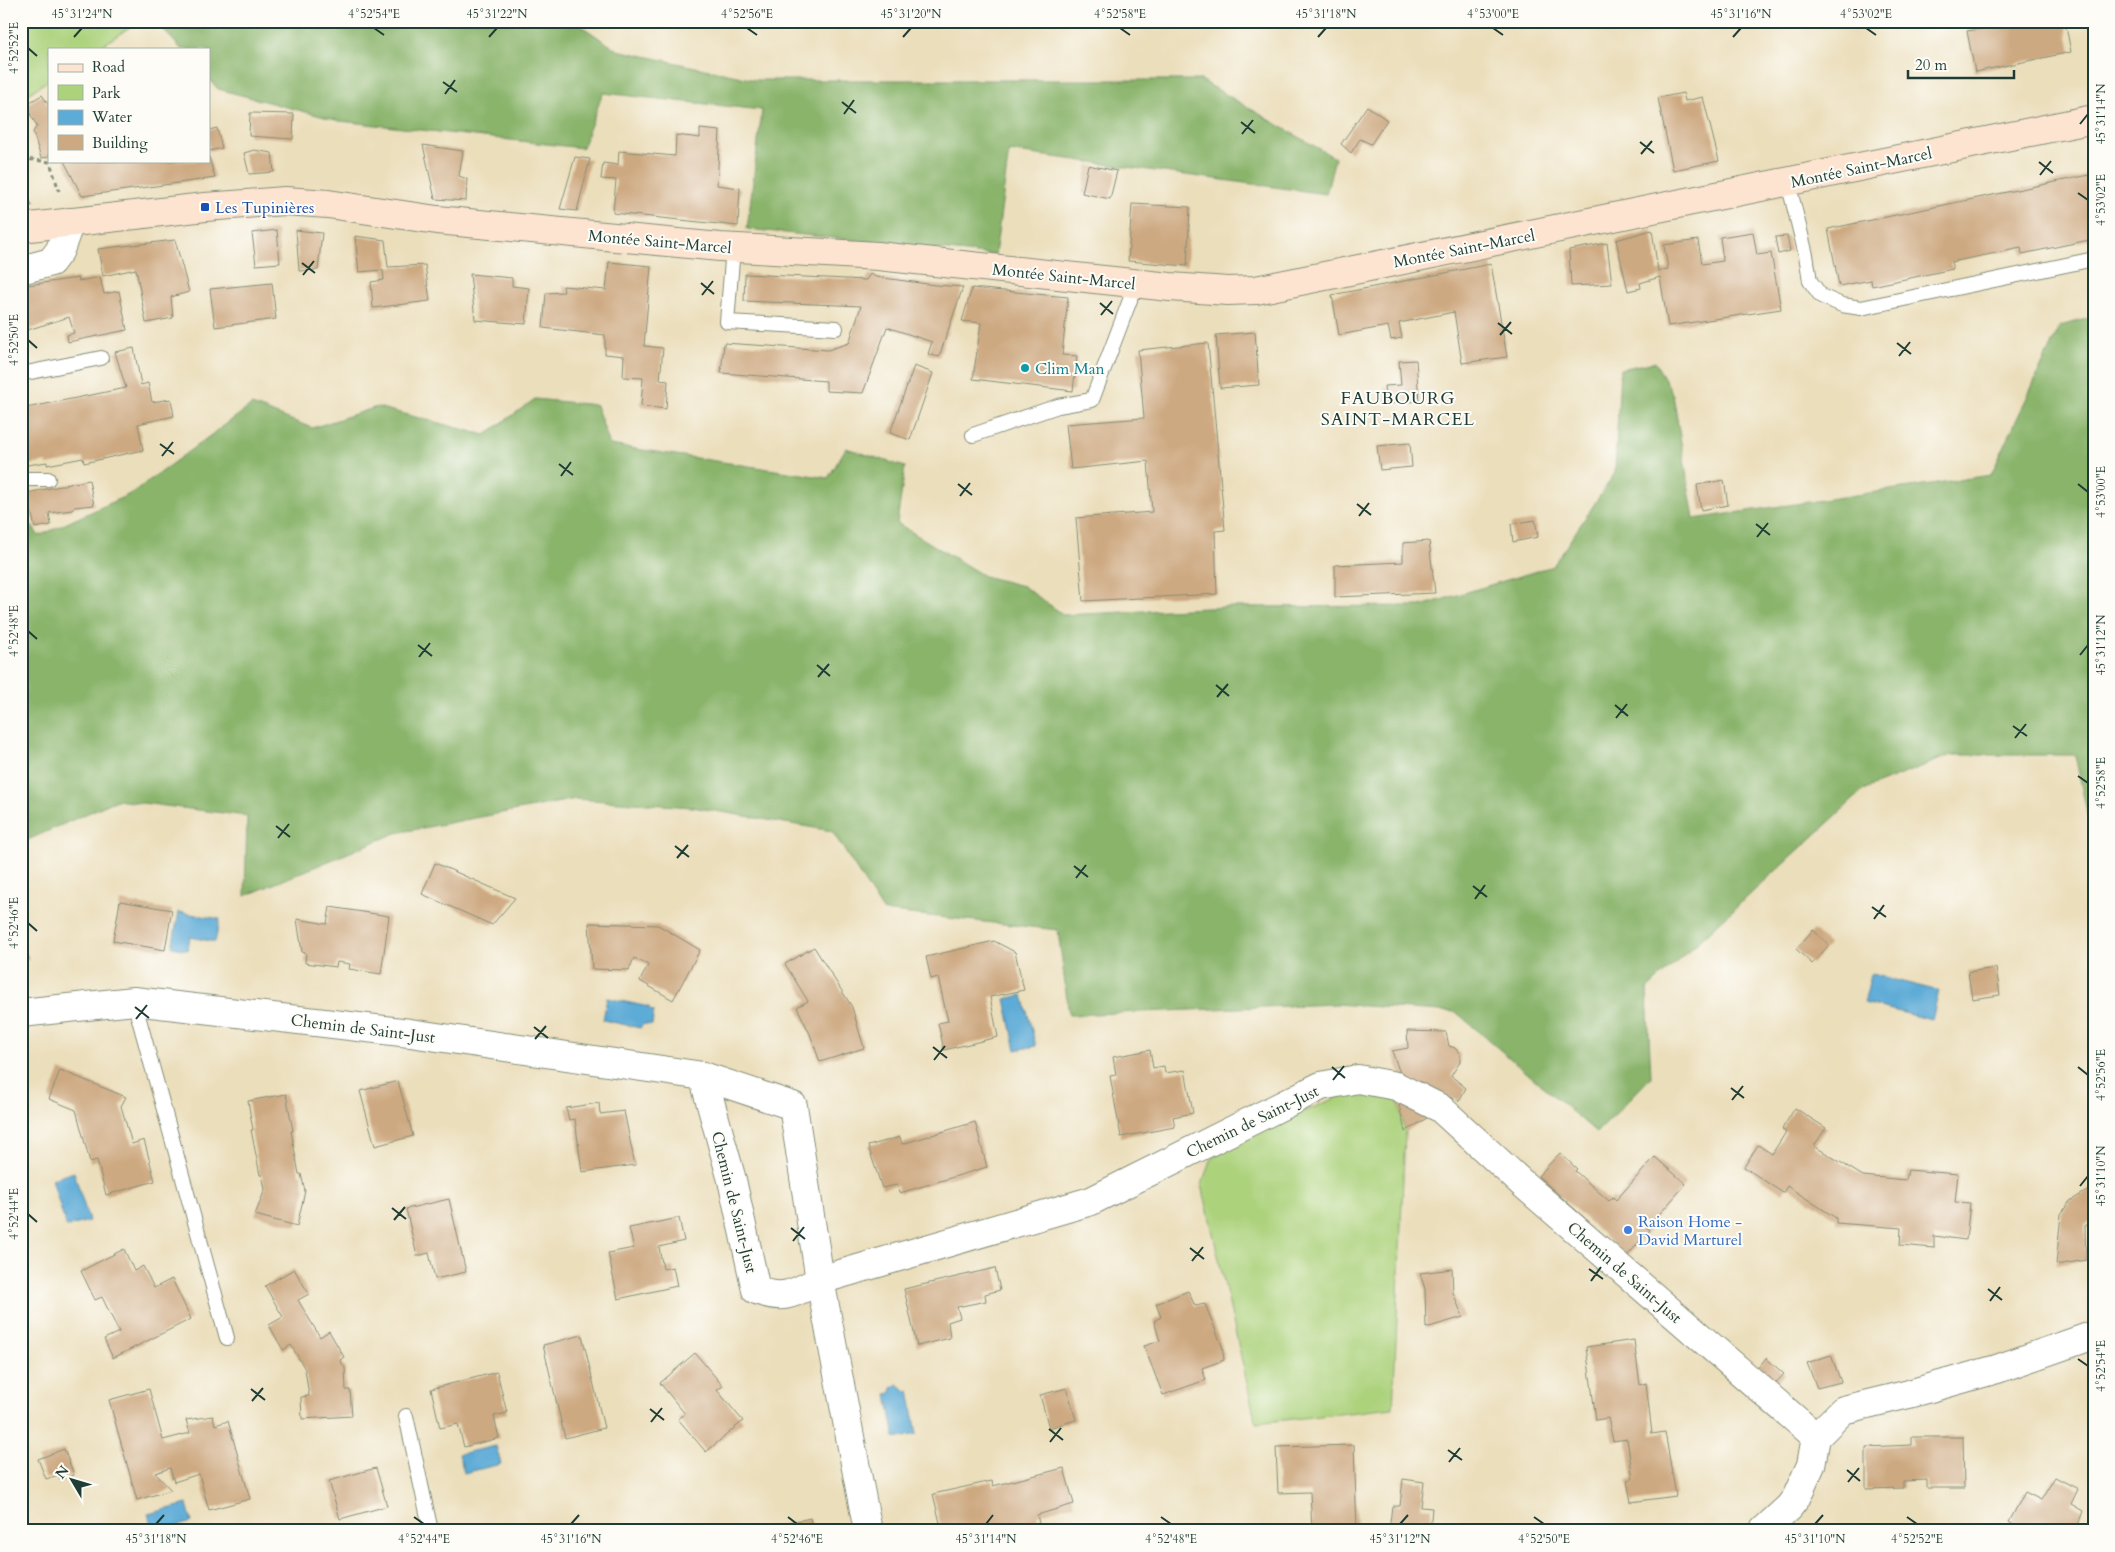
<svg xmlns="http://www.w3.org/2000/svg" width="2115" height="1552" font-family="Cardo,serif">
	<rect width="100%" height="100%" fill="#fdfcf7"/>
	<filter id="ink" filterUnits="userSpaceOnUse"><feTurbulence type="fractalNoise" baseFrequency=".02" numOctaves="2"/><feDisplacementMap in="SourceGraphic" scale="10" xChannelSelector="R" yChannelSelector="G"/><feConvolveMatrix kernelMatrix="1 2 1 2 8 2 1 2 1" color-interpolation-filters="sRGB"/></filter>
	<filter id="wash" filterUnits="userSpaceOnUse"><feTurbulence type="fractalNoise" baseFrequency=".0096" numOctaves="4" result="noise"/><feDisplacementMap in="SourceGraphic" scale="20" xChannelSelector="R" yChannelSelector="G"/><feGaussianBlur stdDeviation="1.12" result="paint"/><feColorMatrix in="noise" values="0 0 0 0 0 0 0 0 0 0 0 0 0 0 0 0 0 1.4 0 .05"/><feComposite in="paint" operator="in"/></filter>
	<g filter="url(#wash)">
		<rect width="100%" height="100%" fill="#ebdebb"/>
		<g fill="#acd27b" stroke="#668858">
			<polygon points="21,21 139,21 97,49 49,49 49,80 25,96 21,90"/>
			<polygon points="1376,1093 1398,1100 1405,1132 1393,1408 1256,1423 1202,1185 1210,1160 1233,1142 1345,1094"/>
		</g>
		<g fill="#89b46b" stroke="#547850">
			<polygon points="156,21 574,21 617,50 755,80 1201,80 1335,158 1326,194 1009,151 995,255 747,229 762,110 603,93 582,148 340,121 218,89 209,79 209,49 181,49"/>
			<polygon points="2094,317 2094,827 2090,827 2075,755 1951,755 1865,789 1647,989 1651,1077 1597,1133 1456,1012 1335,1004 1069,1015 1058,930 883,911 832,831 692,807 576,799 396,833 245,896 247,816 117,800 21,843 21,511 39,536 132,493 252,405 312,428 377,407 485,435 535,399 596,405 610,445 828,478 846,448 905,467 897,523 984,576 1023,586 1064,615 1227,607 1421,606 1553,566 1615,473 1620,369 1655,362 1673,395 1694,519 1991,475 2060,326"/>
		</g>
		<g fill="#5dabd7" stroke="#3e7486">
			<polygon points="1141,21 1186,21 1185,29"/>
			<polygon points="179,912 220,919 215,942 190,937 188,950 172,947"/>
			<polygon points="1871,974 1939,991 1932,1020 1864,1003"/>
			<polygon points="1023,995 1036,1046 1016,1050 1005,999"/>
			<polygon points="607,998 649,1007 649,1010 654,1011 652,1025 644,1024 640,1028 603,1020"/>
			<polygon points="74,1172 89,1221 66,1227 52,1179"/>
			<polygon points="898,1384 906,1391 909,1390 917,1434 895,1439 887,1394 891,1393 892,1388"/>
			<polygon points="496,1446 501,1464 464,1473 459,1454"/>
			<polygon points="187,1504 192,1522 160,1531 153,1531 148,1514"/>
		</g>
		<g id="blocks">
			<g fill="#cda981">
				<polygon points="1988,21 1990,27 2009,23 2009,21 2065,21 2071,52 1975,72 1967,31 1981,29 1981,22"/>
				<polygon points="1683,93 1685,101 1703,97 1719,161 1673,170 1658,98"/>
				<polygon points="42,95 49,106 49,157 41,158 33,132 37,126 25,105"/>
				<polygon points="1367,106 1387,120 1371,144 1360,139 1351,153 1341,144"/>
				<polygon points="250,113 294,114 293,139 249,136"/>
				<polygon points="217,128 222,148 209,151 209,130"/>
				<polygon points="700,129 720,131 717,185 740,188 738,226 613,213 616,180 601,179 603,163 618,165 619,151 675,156 676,135 700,138"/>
				<polygon points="423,145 463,151 459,176 467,179 466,201 435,199"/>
				<polygon points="254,150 272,153 274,172 249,174 244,153"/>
				<polygon points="209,157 215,178 82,196 64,161 209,161"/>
				<polygon points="575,157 590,159 577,211 560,209"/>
				<polygon points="1088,165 1117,171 1110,199 1082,193"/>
				<polygon points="21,168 27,192 32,206 21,207"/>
				<polygon points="2094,174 2094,239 2022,254 2021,248 1951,262 1953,269 1872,286 1871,280 1839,286 1828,229"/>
				<polygon points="1132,204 1190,207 1187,266 1128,261"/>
				<polygon points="277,230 280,263 256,265 252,233"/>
				<polygon points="296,230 322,233 318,270 299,271"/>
				<polygon points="1652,230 1658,271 1668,269 1664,245 1698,240 1702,264 1723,261 1720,237 1753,232 1757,255 1771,253 1781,309 1668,326 1660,277 1640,283 1641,288 1628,291 1616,240"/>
				<polygon points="355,236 385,240 388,267 425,265 430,301 373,308 371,282 384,280 383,270 359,272"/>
				<polygon points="1787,236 1790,251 1778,254 1775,237"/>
				<polygon points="175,240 189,292 171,297 173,318 146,323 136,269 103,276 98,249"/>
				<polygon points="1607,243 1612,284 1571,286 1569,250"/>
				<polygon points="609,262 651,266 644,346 663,348 660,380 668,381 666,409 641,406 643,378 623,377 624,356 605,354 605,335 543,328 546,293 564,292 563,286 606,290"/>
				<polygon points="1491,264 1507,357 1462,363 1454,312 1399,323 1402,338 1391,340 1388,326 1339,335 1332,295"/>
				<polygon points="470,274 512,278 512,286 529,288 526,324 475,320"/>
				<polygon points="745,274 866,280 870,274 876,277 935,285 963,287 939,357 928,354 932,342 887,327 863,393 826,391 826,381 721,373 724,343 828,350 849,343 861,306 744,301"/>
				<polygon points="100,277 104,294 119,291 127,330 68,342 67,335 74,333 69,317 21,332 21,286 78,278 79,281"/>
				<polygon points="272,283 276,319 215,327 210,289"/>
				<polygon points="972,288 1068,297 1062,355 1077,356 1073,391 973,379 981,323 962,321"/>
				<polygon points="1255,332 1259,385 1220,388 1216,335"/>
				<polygon points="1208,343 1225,530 1215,531 1217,594 1083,601 1076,518 1152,512 1148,461 1071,469 1066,424 1144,418 1138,350"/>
				<polygon points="134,348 141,385 148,383 152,402 171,399 174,416 138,424 143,450 84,463 83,458 47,465 47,462 21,466 21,409 126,388 115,352"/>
				<polygon points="1416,360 1419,401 1386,404 1384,386 1401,385 1399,361"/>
				<polygon points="914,366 933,373 910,440 890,433"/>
				<polygon points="1410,443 1412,467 1380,470 1377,446"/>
				<polygon points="89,480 94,505 74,507 72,510 49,513 51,525 35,528 27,493"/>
				<polygon points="1724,480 1728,505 1701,510 1697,485"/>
				<polygon points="1535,520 1538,537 1513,542 1511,524"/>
				<polygon points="1429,541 1435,593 1335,597 1335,565 1403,562 1403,543"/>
				<polygon points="435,863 515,898 492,925 422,894"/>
				<polygon points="120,901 172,910 165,950 113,941"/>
				<polygon points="330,907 389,916 381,974 349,969 350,964 337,962 336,967 305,963 306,953 302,952 297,919 327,924"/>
				<polygon points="589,923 658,925 700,950 673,1000 640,981 648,965 634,958 629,970 592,969"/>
				<polygon points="1813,930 1829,945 1812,964 1796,949"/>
				<polygon points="21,941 29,959 21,962"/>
				<polygon points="994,941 1015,952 1024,990 990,997 998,1037 944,1050 938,1023 948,1021 938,977 931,979 926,957"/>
				<polygon points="814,947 852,1007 864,1048 820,1062 810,1034 797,1007 808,1001 785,964"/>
				<polygon points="1996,968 2000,995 1972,999 1968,972"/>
				<polygon points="1407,1031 1446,1032 1449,1046 1455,1048 1460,1054 1460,1062 1451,1076 1466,1088 1459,1101 1401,1076 1392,1051 1408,1048"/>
				<polygon points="1150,1050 1153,1068 1164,1066 1165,1073 1185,1070 1193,1113 1173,1117 1175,1127 1121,1137 1110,1076 1116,1075 1113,1057"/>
				<polygon points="60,1070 126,1097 121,1106 132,1144 144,1140 155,1181 106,1195 97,1160 90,1162 76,1110 49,1099"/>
				<polygon points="398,1081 413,1136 375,1146 360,1091"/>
				<polygon points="286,1094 293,1131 291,1131 299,1174 301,1174 305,1191 297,1226 255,1215 265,1189 262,1175 260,1175 251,1130 253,1130 248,1101"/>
				<polygon points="1398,1100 1433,1114 1405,1132"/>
				<polygon points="599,1103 600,1114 624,1111 635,1165 582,1172 575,1119 569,1120 566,1108"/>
				<polygon points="1795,1108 1826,1128 1814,1146 1863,1176 1906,1180 1908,1170 1958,1174 1955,1202 1970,1203 1966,1240 1934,1236 1934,1248 1900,1245 1901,1228 1836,1223 1836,1218 1787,1186 1783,1193 1744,1167 1758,1145 1772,1154 1786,1132 1782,1129"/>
				<polygon points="975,1122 987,1167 900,1193 897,1185 882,1188 868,1146 900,1137 902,1144"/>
				<polygon points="1560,1153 1577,1169 1575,1171 1609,1201 1613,1197 1616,1200 1655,1157 1686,1184 1647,1228 1650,1230 1627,1256 1538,1176"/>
				<polygon points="2094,1187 2094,1221 2085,1225 2086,1260 2056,1265 2061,1214 2070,1201"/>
				<polygon points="449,1199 466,1272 435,1279 429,1253 417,1256 406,1209"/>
				<polygon points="679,1218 684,1241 659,1247 663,1269 673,1267 677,1286 618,1299 608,1253 634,1248 629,1228"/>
				<polygon points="124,1249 134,1271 143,1266 154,1288 172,1279 191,1319 113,1358 104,1339 119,1332 102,1297 95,1300 81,1271"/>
				<polygon points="995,1268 1000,1290 985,1294 986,1301 957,1307 960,1318 948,1322 950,1338 917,1346 904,1289"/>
				<polygon points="294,1269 309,1294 298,1300 320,1337 329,1331 344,1357 340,1360 345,1368 346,1390 350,1390 352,1416 302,1419 301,1397 309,1396 305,1369 291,1345 283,1350 269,1325 283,1317 265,1286"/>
				<polygon points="1452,1269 1453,1293 1463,1317 1426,1328 1425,1289 1420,1273"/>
				<polygon points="1188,1291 1195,1306 1205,1304 1222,1346 1224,1360 1202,1368 1206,1380 1163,1395 1144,1346 1160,1341 1154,1321 1161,1317 1156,1304"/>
				<polygon points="582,1335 604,1428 565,1438 543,1345"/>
				<polygon points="1634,1340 1640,1385 1646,1383 1652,1434 1665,1432 1676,1496 1631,1502 1627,1480 1633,1479 1627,1439 1613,1441 1608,1418 1596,1420 1586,1347"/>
				<polygon points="695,1353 723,1386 717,1390 743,1421 706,1452 678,1419 685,1414 660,1383"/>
				<polygon points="1831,1355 1841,1382 1817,1388 1807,1363"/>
				<polygon points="1766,1358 1784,1374 1774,1385 1756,1370"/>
				<polygon points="497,1372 507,1413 494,1416 499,1438 464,1447 458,1424 440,1428 431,1389"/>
				<polygon points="1067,1388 1076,1420 1049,1428 1040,1395"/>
				<polygon points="149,1389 163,1440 190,1433 186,1420 213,1416 215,1425 228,1421 250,1499 209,1510 199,1474 174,1482 170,1468 155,1473 171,1490 137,1500 109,1400"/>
				<polygon points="1912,1437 1963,1437 1964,1488 1927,1488 1927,1480 1903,1481 1903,1488 1866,1489 1866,1447 1912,1445"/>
				<polygon points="1354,1445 1357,1531 1312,1531 1310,1492 1278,1493 1276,1447"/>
				<polygon points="64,1449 74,1475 60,1479 58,1475 46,1479 38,1459"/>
				<polygon points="376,1468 387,1506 340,1519 329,1481"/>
				<polygon points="1064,1468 1074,1504 1037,1515 1039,1523 1008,1531 999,1531 998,1526 970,1528 968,1531 942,1531 933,1494 992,1481 993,1486"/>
				<polygon points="2055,1477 2078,1489 2071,1504 2083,1511 2076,1531 2023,1531 2009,1522 2025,1492 2041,1500"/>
				<polygon points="1403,1479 1424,1482 1421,1507 1432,1508 1430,1531 1389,1531 1392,1506 1400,1506"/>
				<polygon points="810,1518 813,1531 757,1531 757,1530"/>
			</g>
		</g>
	</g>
	<g filter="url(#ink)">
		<use href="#blocks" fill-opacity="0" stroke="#858e78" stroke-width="1"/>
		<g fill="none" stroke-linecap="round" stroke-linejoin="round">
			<defs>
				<g id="service">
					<polyline points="1788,182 1806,255 1810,281 1821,296 1842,305 1861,308 2094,259"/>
					<polyline points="733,248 727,322 836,328"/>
					<polyline points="21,374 101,358"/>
					<polyline points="973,435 1058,406 1092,400 1130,300 1133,283"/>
					<polyline points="21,479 48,479"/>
					<polyline points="134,1001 227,1338"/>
					<polyline points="406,1416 431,1531"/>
				</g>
				<g id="minor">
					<polyline points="21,270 51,262 60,250 70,222"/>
					<polyline points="21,1013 134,1001 410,1033 703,1076 793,1106 820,1280 868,1531"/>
					<path d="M703 1076 732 1180 756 1290C785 1301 794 1293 820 1280L1091 1201 1321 1086 1358 1079 1396 1086 1440 1108 1523 1184 1816 1437"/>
					<polyline points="1763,1531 1789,1507 1796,1498 1811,1465 1816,1437 1843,1410 1909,1394 1997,1369 2094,1335"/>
				</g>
				<polyline id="secondary" points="21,228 205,207 285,201 328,204 437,220 720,247 878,256 1170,287 1228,291 1256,290 2094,119"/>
			</defs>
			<use href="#service" stroke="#858e78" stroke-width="16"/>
			<use href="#minor" stroke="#858e78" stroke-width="30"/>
			<use href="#secondary" stroke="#858e78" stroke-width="30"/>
			<polyline stroke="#858e78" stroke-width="3" stroke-dasharray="4 4" stroke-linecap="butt" points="21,139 27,159 50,162 59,191"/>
			<use href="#service" stroke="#fff" stroke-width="14"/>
			<use href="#minor" stroke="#fff" stroke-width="28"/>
			<use href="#secondary" stroke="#fde4d1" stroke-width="28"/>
		</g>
	</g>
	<path fill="none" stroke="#1f3d34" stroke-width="2" d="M374 28 384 35M747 28 757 35M1120 28 1130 35M1493 28 1503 35M1866 28 1876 35M74 37 82 28M489 37 497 28M903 37 911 28M1318 37 1326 28M1733 37 1741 28M28 48 37 56M443 82 457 92M445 94 455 80M842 102 856 113M844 114 854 100M1241 122 1255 133M2080 124 2088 114M1242 134 1253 120M1640 142 1654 153M1641 154 1652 141M2039 162 2053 173M2040 175 2051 161M2078 193 2088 200M302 263 315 273M303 275 314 261M701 283 714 294M702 295 713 281M1100 303 1113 314M1101 315 1112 301M1498 323 1512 334M1500 335 1511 322M28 340 37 348M1897 343 1911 354M1899 356 1910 342M160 444 174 454M162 456 173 442M559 464 573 475M561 476 571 462M958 484 972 495M2078 484 2088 492M960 496 970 483M1357 504 1371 515M1359 516 1369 503M1756 524 1770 535M1757 537 1768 523M28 631 37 639M418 645 432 656M2080 655 2088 645M419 657 430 643M817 665 830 676M818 677 829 664M1216 685 1229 696M1217 697 1228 684M1615 705 1628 716M1616 718 1627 704M2013 726 2027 736M2015 738 2026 724M2078 776 2088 783M276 826 290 837M278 838 289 824M675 846 689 857M677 858 688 845M1074 866 1088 877M1076 878 1086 865M1473 886 1487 897M1475 899 1485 885M1872 907 1886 917M1874 919 1884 905M28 923 37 931M135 1007 149 1018M136 1019 147 1005M534 1027 548 1038M535 1039 546 1026M933 1047 947 1058M934 1060 945 1046M1332 1067 1345 1078M2078 1067 2088 1075M1333 1080 1344 1066M1731 1088 1744 1098M1732 1100 1743 1086M2080 1186 2088 1176M392 1208 406 1219M28 1214 37 1222M394 1220 405 1207M791 1228 805 1239M793 1241 804 1227M1190 1248 1204 1259M1192 1261 1203 1247M1589 1269 1603 1279M1591 1281 1601 1267M1988 1289 2002 1300M1990 1301 2000 1287M2078 1359 2088 1366M251 1389 265 1400M252 1401 263 1388M650 1409 664 1420M651 1422 662 1408M1049 1429 1063 1440M1050 1442 1061 1428M1448 1450 1462 1460M1449 1462 1460 1448M1847 1470 1860 1481M1848 1482 1859 1468M414 1517 424 1524M788 1517 797 1524M1161 1517 1171 1524M1534 1517 1544 1524M1907 1517 1917 1524M156 1524 164 1515M571 1524 579 1515M986 1524 993 1515M1400 1524 1408 1515M1815 1524 1823 1515"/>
	<rect fill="#1a4fb4" stroke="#fdfcf7" stroke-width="2" x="200" y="202" width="10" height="10" rx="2.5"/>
	<circle fill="#0f9aa8" stroke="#fdfcf7" stroke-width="2" cx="1025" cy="368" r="5"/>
	<circle fill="#3f7fe0" stroke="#fdfcf7" stroke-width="2" cx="1628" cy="1230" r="5"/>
	<g text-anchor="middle" stroke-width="4" stroke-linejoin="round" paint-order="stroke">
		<g font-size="16" fill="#1f3d34" stroke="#fdfcf7">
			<text transform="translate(1861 167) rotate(-12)" y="6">Montée Saint-Marcel</text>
			<text transform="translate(660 241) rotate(5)" y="6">Montée Saint-Marcel</text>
			<text transform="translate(1464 248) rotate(-11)" y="6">Montée Saint-Marcel</text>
			<text transform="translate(1064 276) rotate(6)" y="6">Montée Saint-Marcel</text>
			<text transform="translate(363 1028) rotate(7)" y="6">Chemin de Saint-Just</text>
			<text transform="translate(1252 1121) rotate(-26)" y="6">Chemin de Saint-Just</text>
			<text transform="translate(735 1202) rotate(76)" y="6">Chemin de Saint-Just</text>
			<text transform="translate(1625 1272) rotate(41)" y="6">Chemin de Saint-Just</text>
		</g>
		<g font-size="16" fill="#164399" stroke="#fdfcf7" text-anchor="start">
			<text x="215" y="213">Les Tupinières</text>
		</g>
		<g font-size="16" fill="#0d838f" stroke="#fdfcf7" text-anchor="start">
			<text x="1035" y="374">Clim Man</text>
		</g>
		<g font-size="16" fill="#366cbe" stroke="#fdfcf7" text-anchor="start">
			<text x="1638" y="1227">Raison Home -<tspan x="1638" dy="18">David Marturel</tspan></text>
		</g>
		<g font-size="18" letter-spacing="1" fill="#1f3d34" stroke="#fdfcf7">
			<text x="1398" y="404">FAUBOURG<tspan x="1398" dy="21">SAINT-MARCEL</tspan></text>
		</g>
	</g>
	<rect width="2115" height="1552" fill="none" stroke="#fdfcf7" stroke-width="55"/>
	<rect x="48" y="48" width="162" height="115" fill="#fdfcf7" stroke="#a4b0a9"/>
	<rect x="58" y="64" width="25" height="8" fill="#fde4d1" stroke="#a4b0a9"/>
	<text x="92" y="72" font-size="15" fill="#1f3d34">Road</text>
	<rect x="58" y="85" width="25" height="15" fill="#acd27b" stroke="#a4b0a9"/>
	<text x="92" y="98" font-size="15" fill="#1f3d34">Park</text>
	<rect x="58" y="110" width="25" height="15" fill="#5dabd7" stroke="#a4b0a9"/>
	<text x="92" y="122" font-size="15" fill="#1f3d34">Water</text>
	<rect x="58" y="135" width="25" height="15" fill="#cda981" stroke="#a4b0a9"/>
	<text x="92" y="148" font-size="15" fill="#1f3d34">Building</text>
	<g transform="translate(72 1480) rotate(308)" stroke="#fdfcf7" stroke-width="4" paint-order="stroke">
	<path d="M0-4L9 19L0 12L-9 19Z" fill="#1f3d34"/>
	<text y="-8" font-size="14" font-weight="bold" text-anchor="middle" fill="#1f3d34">N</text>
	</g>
	<path d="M1908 70v8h106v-8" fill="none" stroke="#1f3d34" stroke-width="2.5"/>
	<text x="1915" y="70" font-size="15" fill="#1f3d34" stroke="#fdfcf7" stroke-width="4" paint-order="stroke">20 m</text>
	<rect x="28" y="28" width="2060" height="1496" fill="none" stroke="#1f3d34" stroke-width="2"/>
	<g font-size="12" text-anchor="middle" fill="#1f3d34">
		<text x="82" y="18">45°31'24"N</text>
		<text x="374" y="18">4°52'54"E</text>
		<text x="497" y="18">45°31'22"N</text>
		<text x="747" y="18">4°52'56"E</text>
		<text x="911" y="18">45°31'20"N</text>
		<text x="1120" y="18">4°52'58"E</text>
		<text x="1326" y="18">45°31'18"N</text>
		<text x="1493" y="18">4°53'00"E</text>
		<text x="1741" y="18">45°31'16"N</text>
		<text x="1866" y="18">4°53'02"E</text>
		<text transform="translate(14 48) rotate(-90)" y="4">4°52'52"E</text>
		<text transform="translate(2101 114) rotate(-90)" y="4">45°31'14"N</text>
		<text transform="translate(2101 200) rotate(-90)" y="4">4°53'02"E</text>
		<text transform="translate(14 340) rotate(-90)" y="4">4°52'50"E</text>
		<text transform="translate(2101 492) rotate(-90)" y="4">4°53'00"E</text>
		<text transform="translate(14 631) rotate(-90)" y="4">4°52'48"E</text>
		<text transform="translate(2101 645) rotate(-90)" y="4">45°31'12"N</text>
		<text transform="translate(2101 783) rotate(-90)" y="4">4°52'58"E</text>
		<text transform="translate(14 923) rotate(-90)" y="4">4°52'46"E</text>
		<text transform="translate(2101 1075) rotate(-90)" y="4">4°52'56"E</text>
		<text transform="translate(2101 1176) rotate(-90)" y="4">45°31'10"N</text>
		<text transform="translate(14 1214) rotate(-90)" y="4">4°52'44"E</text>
		<text transform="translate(2101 1366) rotate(-90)" y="4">4°52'54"E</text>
		<text x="156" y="1543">45°31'18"N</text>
		<text x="424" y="1543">4°52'44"E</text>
		<text x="571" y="1543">45°31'16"N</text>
		<text x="797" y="1543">4°52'46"E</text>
		<text x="986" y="1543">45°31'14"N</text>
		<text x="1171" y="1543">4°52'48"E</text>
		<text x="1400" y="1543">45°31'12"N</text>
		<text x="1544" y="1543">4°52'50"E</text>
		<text x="1815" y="1543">45°31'10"N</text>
		<text x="1917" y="1543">4°52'52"E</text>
	</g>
</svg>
